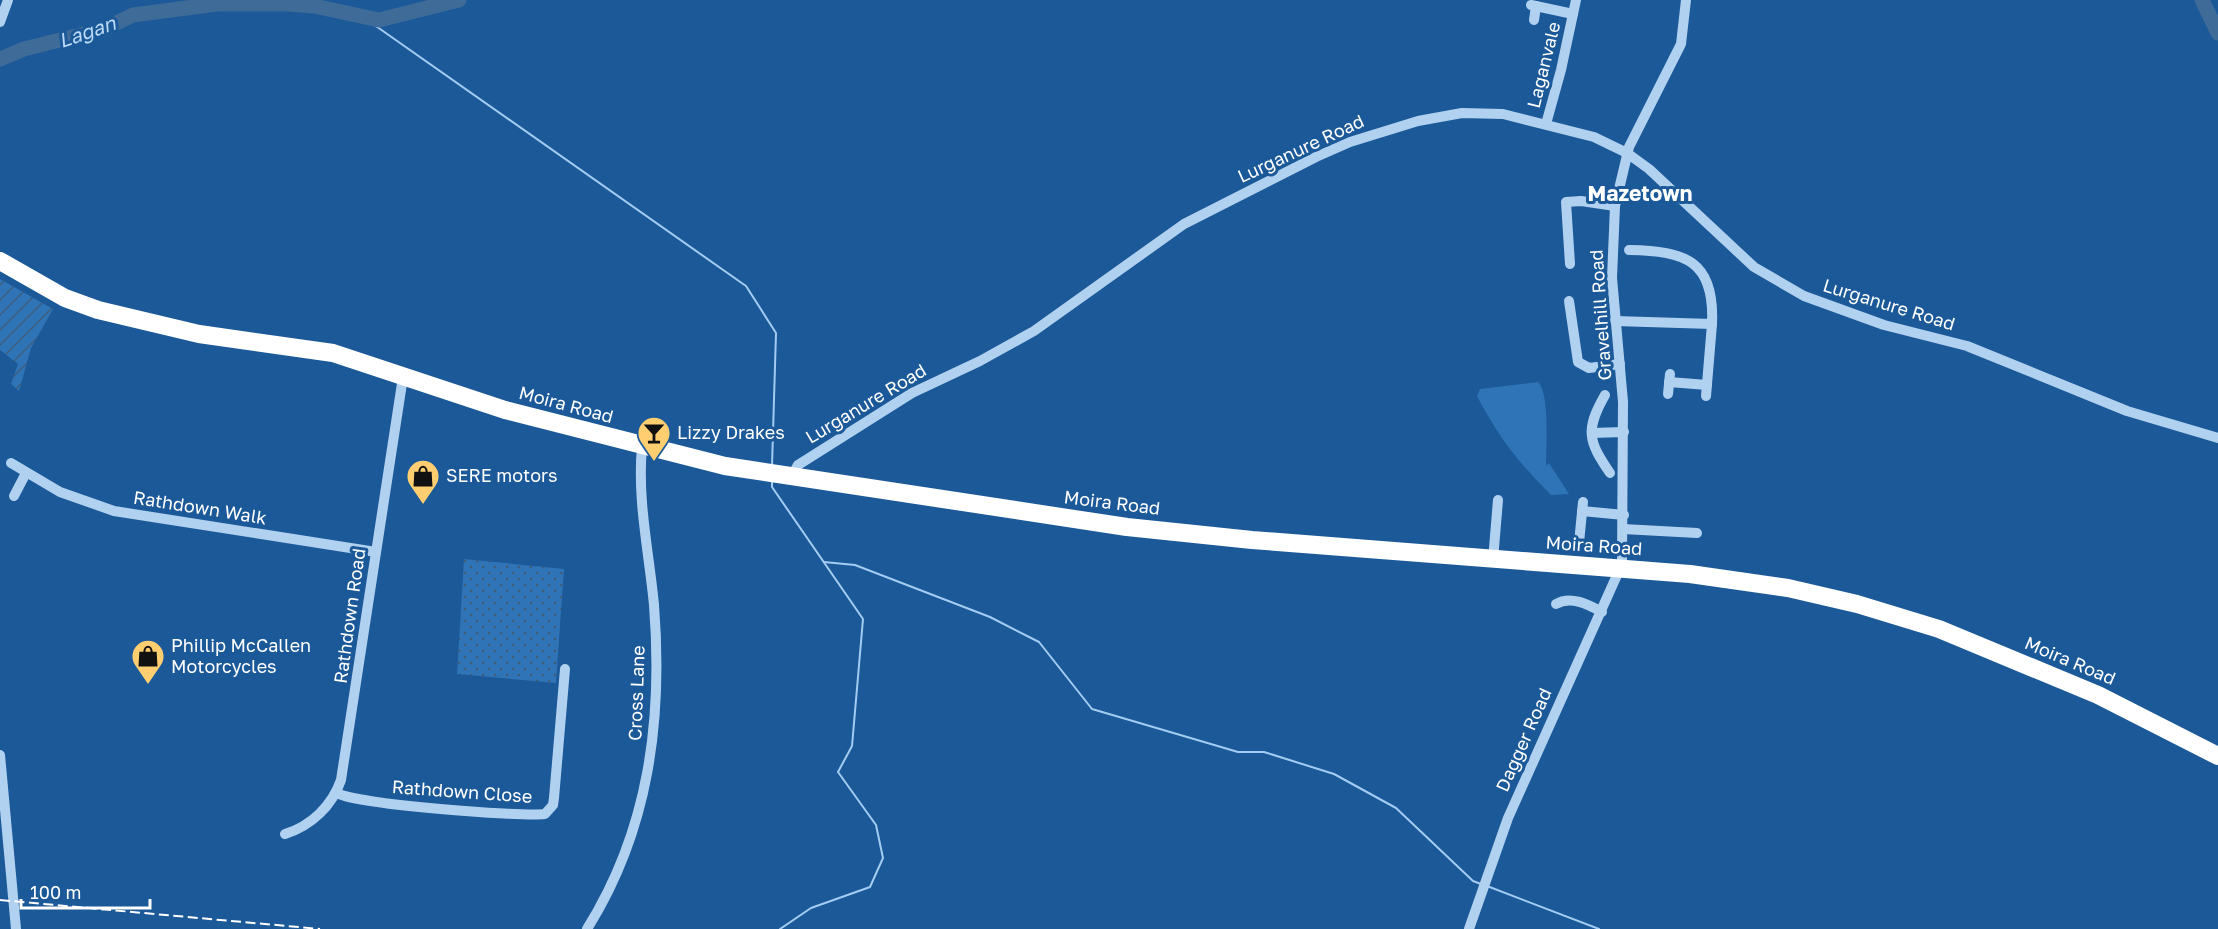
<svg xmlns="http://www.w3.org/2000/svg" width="2218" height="929" font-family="'Golos Text',sans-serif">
	<defs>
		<pattern id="grass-dots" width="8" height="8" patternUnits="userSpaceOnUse" patternTransform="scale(1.5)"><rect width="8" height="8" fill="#2f74b6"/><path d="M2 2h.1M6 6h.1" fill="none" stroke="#3f5e7c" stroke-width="1.8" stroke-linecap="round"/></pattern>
		<pattern id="garden-furrows" width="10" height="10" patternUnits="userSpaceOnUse" patternTransform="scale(1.5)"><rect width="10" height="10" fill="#2f74b6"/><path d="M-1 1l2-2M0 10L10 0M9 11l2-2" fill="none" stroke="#3f5e7c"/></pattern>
	</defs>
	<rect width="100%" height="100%" fill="#1b5999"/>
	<polygon fill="url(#grass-dots)" points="464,559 564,569 556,683 457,674"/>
	<path fill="#2f74b6" d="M1538 382C1550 393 1546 448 1546 466L1549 463 1569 494 1551 495C1517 461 1499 438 1477 396L1480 389Z"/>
	<polygon fill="url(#garden-furrows)" points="0,279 53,309 31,348 19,391 11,384 18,364 0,350"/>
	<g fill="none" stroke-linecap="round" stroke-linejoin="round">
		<g stroke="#a4ccf2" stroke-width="2">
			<polyline points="363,17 746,286 776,333 772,466"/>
			<polyline points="772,481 772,487 863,619 852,746 838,772 876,825 883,858 870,887 811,908 780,929"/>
			<polyline points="824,562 855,565 990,617 1039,642 1092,709 1238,752 1264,752 1334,774 1396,808 1473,881 1481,884"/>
			<polyline points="1487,886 1599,929"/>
		</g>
		<g stroke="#3e6b98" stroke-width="15">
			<polyline points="2202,0 2218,33"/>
			<polyline points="0,59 24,49 104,29 133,15 217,4 288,4 314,6 379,20 459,0"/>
		</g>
		<g stroke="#b1d1f0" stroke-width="10">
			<polyline points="1531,5 1573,14"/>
			<polyline points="1534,20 1536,6"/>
			<polyline points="0,22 8,0"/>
			<polyline points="1546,124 1561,70 1576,0"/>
			<polyline points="1570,264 1566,202 1581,201 1615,206"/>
			<polyline points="1569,301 1578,362 1589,368 1620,364"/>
			<path d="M1615 321 1712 324C1715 261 1686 251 1629 250"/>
			<polyline points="1669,382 1707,385"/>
			<polyline points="1668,394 1670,374"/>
			<path d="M1605 395C1585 430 1588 441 1610 473"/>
			<polyline points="1706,396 1712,324"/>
			<polyline points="1592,433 1624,432"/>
			<polyline points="11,463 60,492 114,511 376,552"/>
			<polyline points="792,476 798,465 912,393 980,361 1034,331 1184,224 1316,157 1350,142 1418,121 1462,113 1503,114 1594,137 1627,153 1649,169 1754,267 1804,296 1884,325 1967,346 2127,411 2218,438"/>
			<polyline points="14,496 26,473"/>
			<polyline points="1582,511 1624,515"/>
			<polyline points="1623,529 1697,533"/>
			<polyline points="1579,543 1583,502"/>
			<polyline points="1493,560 1498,500"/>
			<path d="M1556 604C1571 595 1589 605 1602 612"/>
			<polyline points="0,755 16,929"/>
			<path d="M337 793C354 804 519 817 545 814L553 805 554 798 565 669"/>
			<path d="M285 834C311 826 332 806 341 780L403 377"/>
			<path d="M587 929C649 830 663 720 654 605 649 552 637 500 642 447"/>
			<polyline points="1469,929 1508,818 1622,564 1623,402 1612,278 1615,206 1629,147 1681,44 1686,0"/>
		</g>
		<polyline stroke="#fff" stroke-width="18" points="0,261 65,298 98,310 199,334 333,353 505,410 725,466 1127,527 1252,540 1690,574 1788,588 1857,604 1939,629 2098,695 2218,756"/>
		<polyline stroke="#fff" stroke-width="2" stroke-dasharray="10 4.5" stroke-linecap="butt" points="0,900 320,929"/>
	</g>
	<defs>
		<symbol id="bar-pin" viewBox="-11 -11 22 30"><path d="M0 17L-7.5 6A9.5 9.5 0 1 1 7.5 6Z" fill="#ffce70" stroke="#1b5999"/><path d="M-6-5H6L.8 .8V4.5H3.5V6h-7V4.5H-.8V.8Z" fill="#111"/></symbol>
		<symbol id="shop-pin" viewBox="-11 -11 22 30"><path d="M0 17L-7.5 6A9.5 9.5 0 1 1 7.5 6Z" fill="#ffce70" stroke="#1b5999"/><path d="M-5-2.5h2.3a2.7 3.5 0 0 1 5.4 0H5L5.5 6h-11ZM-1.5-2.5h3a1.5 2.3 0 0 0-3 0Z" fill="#111"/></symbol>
	</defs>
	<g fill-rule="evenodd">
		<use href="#bar-pin" x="635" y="414" width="38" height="52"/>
		<use href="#shop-pin" x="404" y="457" width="38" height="52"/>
		<use href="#shop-pin" x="129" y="637" width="38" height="52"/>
	</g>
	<g text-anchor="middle" stroke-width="6" stroke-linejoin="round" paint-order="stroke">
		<g font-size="18" fill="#fff" stroke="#1b5999">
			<text transform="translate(1544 65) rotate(-76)" y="6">Laganvale</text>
			<text transform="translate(1301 149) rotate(-25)" y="6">Lurganure Road</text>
			<text transform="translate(1889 305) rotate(17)" y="6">Lurganure Road</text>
			<text transform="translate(1601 315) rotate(-94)" y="6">Gravelhill Road</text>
			<text transform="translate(866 404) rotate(-31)" y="6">Lurganure Road</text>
			<text transform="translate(566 405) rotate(15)" y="6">Moira Road</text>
			<text transform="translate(1112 503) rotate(7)" y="6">Moira Road</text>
			<text transform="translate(200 508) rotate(9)" y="6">Rathdown Walk</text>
			<text transform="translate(1594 546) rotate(4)" y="6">Moira Road</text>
			<text transform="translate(350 616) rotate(-82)" y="6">Rathdown Road</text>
			<text transform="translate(2070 661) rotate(23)" y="6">Moira Road</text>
			<text transform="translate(637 693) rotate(-88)" y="6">Cross Lane</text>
			<text transform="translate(1524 740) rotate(-66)" y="6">Dagger Road</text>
			<text transform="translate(462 792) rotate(4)" y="6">Rathdown Close</text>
		</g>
		<g font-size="18" fill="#fff" stroke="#1b5999" text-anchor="start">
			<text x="677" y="439">Lizzy Drakes</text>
			<text x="446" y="482">SERE motors</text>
			<text x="171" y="652">Phillip McCallen<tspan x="171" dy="21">Motorcycles</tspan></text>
		</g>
		<g font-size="20" font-style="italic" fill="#bddbf7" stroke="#1b5999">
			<text transform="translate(87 32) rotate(-19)" y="7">Lagan</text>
		</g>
		<g font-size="21" font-weight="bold" fill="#fff" stroke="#1b5999">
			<text x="1640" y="201">Mazetown</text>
		</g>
	</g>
	<path d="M21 899v9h129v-9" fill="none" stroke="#ffffff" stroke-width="3"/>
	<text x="30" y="899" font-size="18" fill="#ffffff" stroke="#1b5999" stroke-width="4.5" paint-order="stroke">100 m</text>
</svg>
